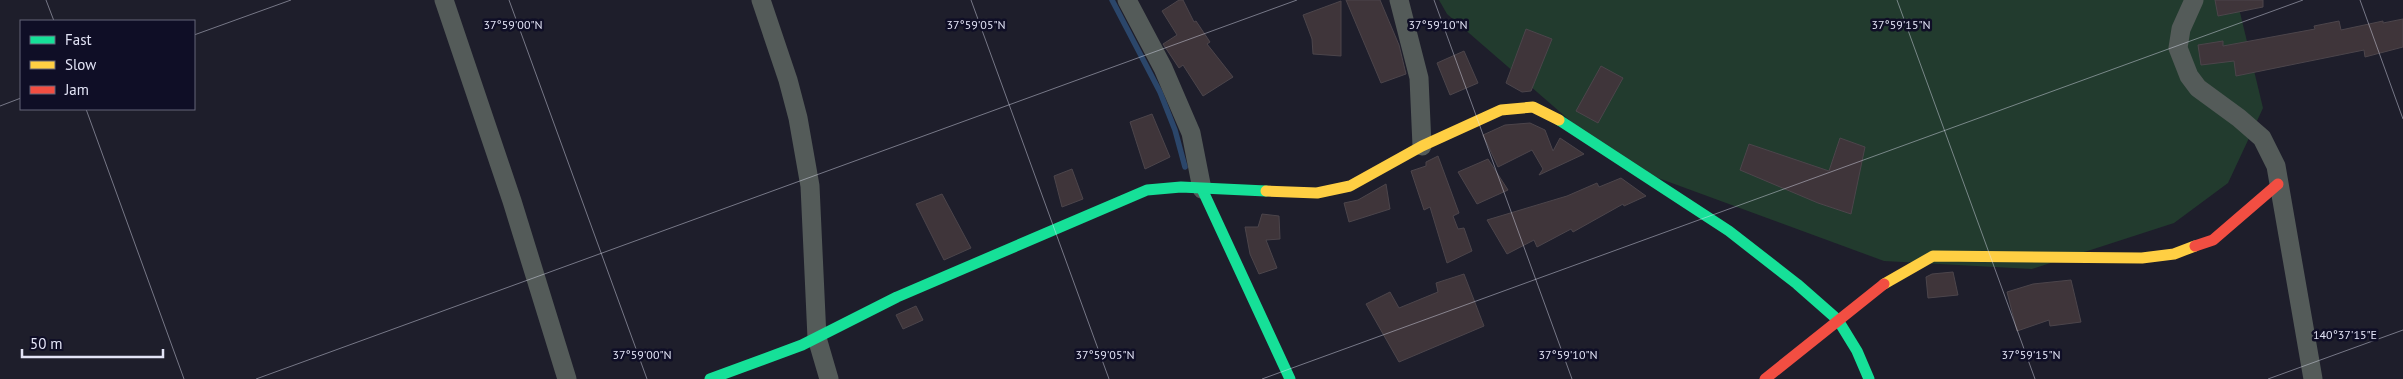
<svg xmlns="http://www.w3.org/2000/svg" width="2403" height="379" font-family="'PT Sans',sans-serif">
	<rect width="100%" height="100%" fill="#1e1e2b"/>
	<polygon fill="#223b2e" points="1439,0 2237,0 2263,108 2228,183 2174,223 2032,269 1884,261 1620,164 1447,14"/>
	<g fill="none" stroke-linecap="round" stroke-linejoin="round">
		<polyline stroke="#2b466a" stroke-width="5.5" points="1112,0 1160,92 1175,130 1185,167"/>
	</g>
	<g fill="#3f353a" stroke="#4c454b">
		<polygon points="1179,0 1183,0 1194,22 1196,21 1210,42 1207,44 1233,77 1203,96 1183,65 1179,68 1163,44 1177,35 1162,11"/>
		<polygon points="1346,0 1380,0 1399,45 1406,74 1381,83"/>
		<polygon points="2215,0 2263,0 2263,7 2218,16"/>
		<polygon points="1341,1 1341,56 1313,54 1312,39 1303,15"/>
		<polygon points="2403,19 2403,47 2365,57 2364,50 2236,76 2234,61 2201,65 2198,45 2223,41 2223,46 2315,29 2314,26 2339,21 2341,30 2383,21 2383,23"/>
		<polygon points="1526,29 1552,39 1531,91 1522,92 1506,83"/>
		<polygon points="1464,51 1478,83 1450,95 1437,63"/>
		<polygon points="1601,66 1623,78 1598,123 1576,111"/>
		<polygon points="1152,114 1170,157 1145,169 1130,122"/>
		<polygon points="1530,123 1545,130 1553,151 1560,138 1584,154 1539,175 1543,169 1532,150 1498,167 1483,135 1505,125"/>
		<polygon points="1840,138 1865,147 1851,214 1818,203 1740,170 1749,144 1829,171"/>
		<polygon points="1438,156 1459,213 1453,216 1458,229 1464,228 1472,251 1447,263 1430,207 1424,210 1411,171 1426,166 1426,162"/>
		<polygon points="1488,159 1508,190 1477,204 1458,172"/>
		<polygon points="1072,169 1083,199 1062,207 1054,176"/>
		<polygon points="1621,178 1646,196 1624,206 1623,204 1573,232 1571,229 1537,247 1534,240 1507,254 1487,220 1567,196 1597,183 1599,187"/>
		<polygon points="1386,184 1390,209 1349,222 1344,203 1358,200"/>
		<polygon points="942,194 971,248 944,260 916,204"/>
		<polygon points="1262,214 1279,216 1280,239 1266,240 1277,268 1259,274 1250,254 1245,227 1258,227"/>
		<polygon points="1953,272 1958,295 1928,298 1926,277 1932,274"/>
		<polygon points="1464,274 1484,326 1399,362 1366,304 1390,292 1399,308 1438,292 1436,283"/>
		<polygon points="2071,280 2081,322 2050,326 2049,320 2017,331 2007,292 2033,284"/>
		<polygon points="916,306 923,320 903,329 896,315"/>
	</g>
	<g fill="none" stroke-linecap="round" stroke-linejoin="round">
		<g stroke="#545b59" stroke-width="19">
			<polyline points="444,0 512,201 567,379"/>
			<polyline points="761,0 788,80 798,118 810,186 817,338 829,379"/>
			<polyline points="1127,0 1163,68 1191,133 1202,189"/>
			<polyline points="1399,0 1419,78 1422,146"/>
			<polyline points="2194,0 2181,29 2178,48 2189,76 2198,88 2239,118 2262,138 2276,166 2313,379"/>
		</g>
		<g stroke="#16e098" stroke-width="11">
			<polyline points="1559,120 1729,231 1797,284 1838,320 1857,351 1869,379"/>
			<polyline points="1202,189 1290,379"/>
			<polyline points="710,379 802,345 897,297 1147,190 1181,187 1266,191"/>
		</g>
		<g stroke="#ffcf43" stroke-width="11">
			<polyline points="1266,191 1317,193 1350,186 1422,146 1501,110 1533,107 1559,120"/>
			<polyline points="1884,284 1933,256 2142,258 2174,254 2195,246"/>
		</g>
		<g stroke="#f24e42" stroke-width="11">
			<polyline points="2195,246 2213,240 2278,184"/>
			<polyline points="1765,379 1884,284"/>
		</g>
	</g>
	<path fill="none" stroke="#e3e4f6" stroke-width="1" stroke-opacity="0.45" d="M46 0 54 21M509 0 647 379M971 0 1109 379M1434 0 1572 379M1897 0 2035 379M2360 0 2403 119M194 35 291 0M0 106 21 98M86 109 184 379M256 379 1297 0M1262 379 2303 0M2268 379 2403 330"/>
	<g font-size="12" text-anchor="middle" fill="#e3e4f6" stroke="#0f0e26" stroke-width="5" stroke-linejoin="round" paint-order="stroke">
		<text x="513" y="29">37°59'00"N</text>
		<text x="976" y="29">37°59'05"N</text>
		<text x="1438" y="29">37°59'10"N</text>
		<text x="1901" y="29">37°59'15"N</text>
		<text x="2345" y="339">140°37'15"E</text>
		<text x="642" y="359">37°59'00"N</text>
		<text x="1105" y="359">37°59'05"N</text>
		<text x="1568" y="359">37°59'10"N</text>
		<text x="2031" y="359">37°59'15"N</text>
	</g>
	<rect x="20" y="20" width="175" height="90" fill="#0f0e26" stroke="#646479"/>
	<rect x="30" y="36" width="25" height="8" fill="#16e098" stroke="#646479"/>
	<text x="65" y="45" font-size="15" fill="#e3e4f6">Fast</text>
	<rect x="30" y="61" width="25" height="8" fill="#ffcf43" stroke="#646479"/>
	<text x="65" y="70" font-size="15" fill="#e3e4f6">Slow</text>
	<rect x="30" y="86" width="25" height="8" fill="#f24e42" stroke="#646479"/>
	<text x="65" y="95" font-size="15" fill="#e3e4f6">Jam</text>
	<path d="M22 349v8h141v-8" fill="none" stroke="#e3e4f6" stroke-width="2.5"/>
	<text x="30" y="349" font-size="15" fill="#e3e4f6" stroke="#0f0e26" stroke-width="4" paint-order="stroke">50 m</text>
</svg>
